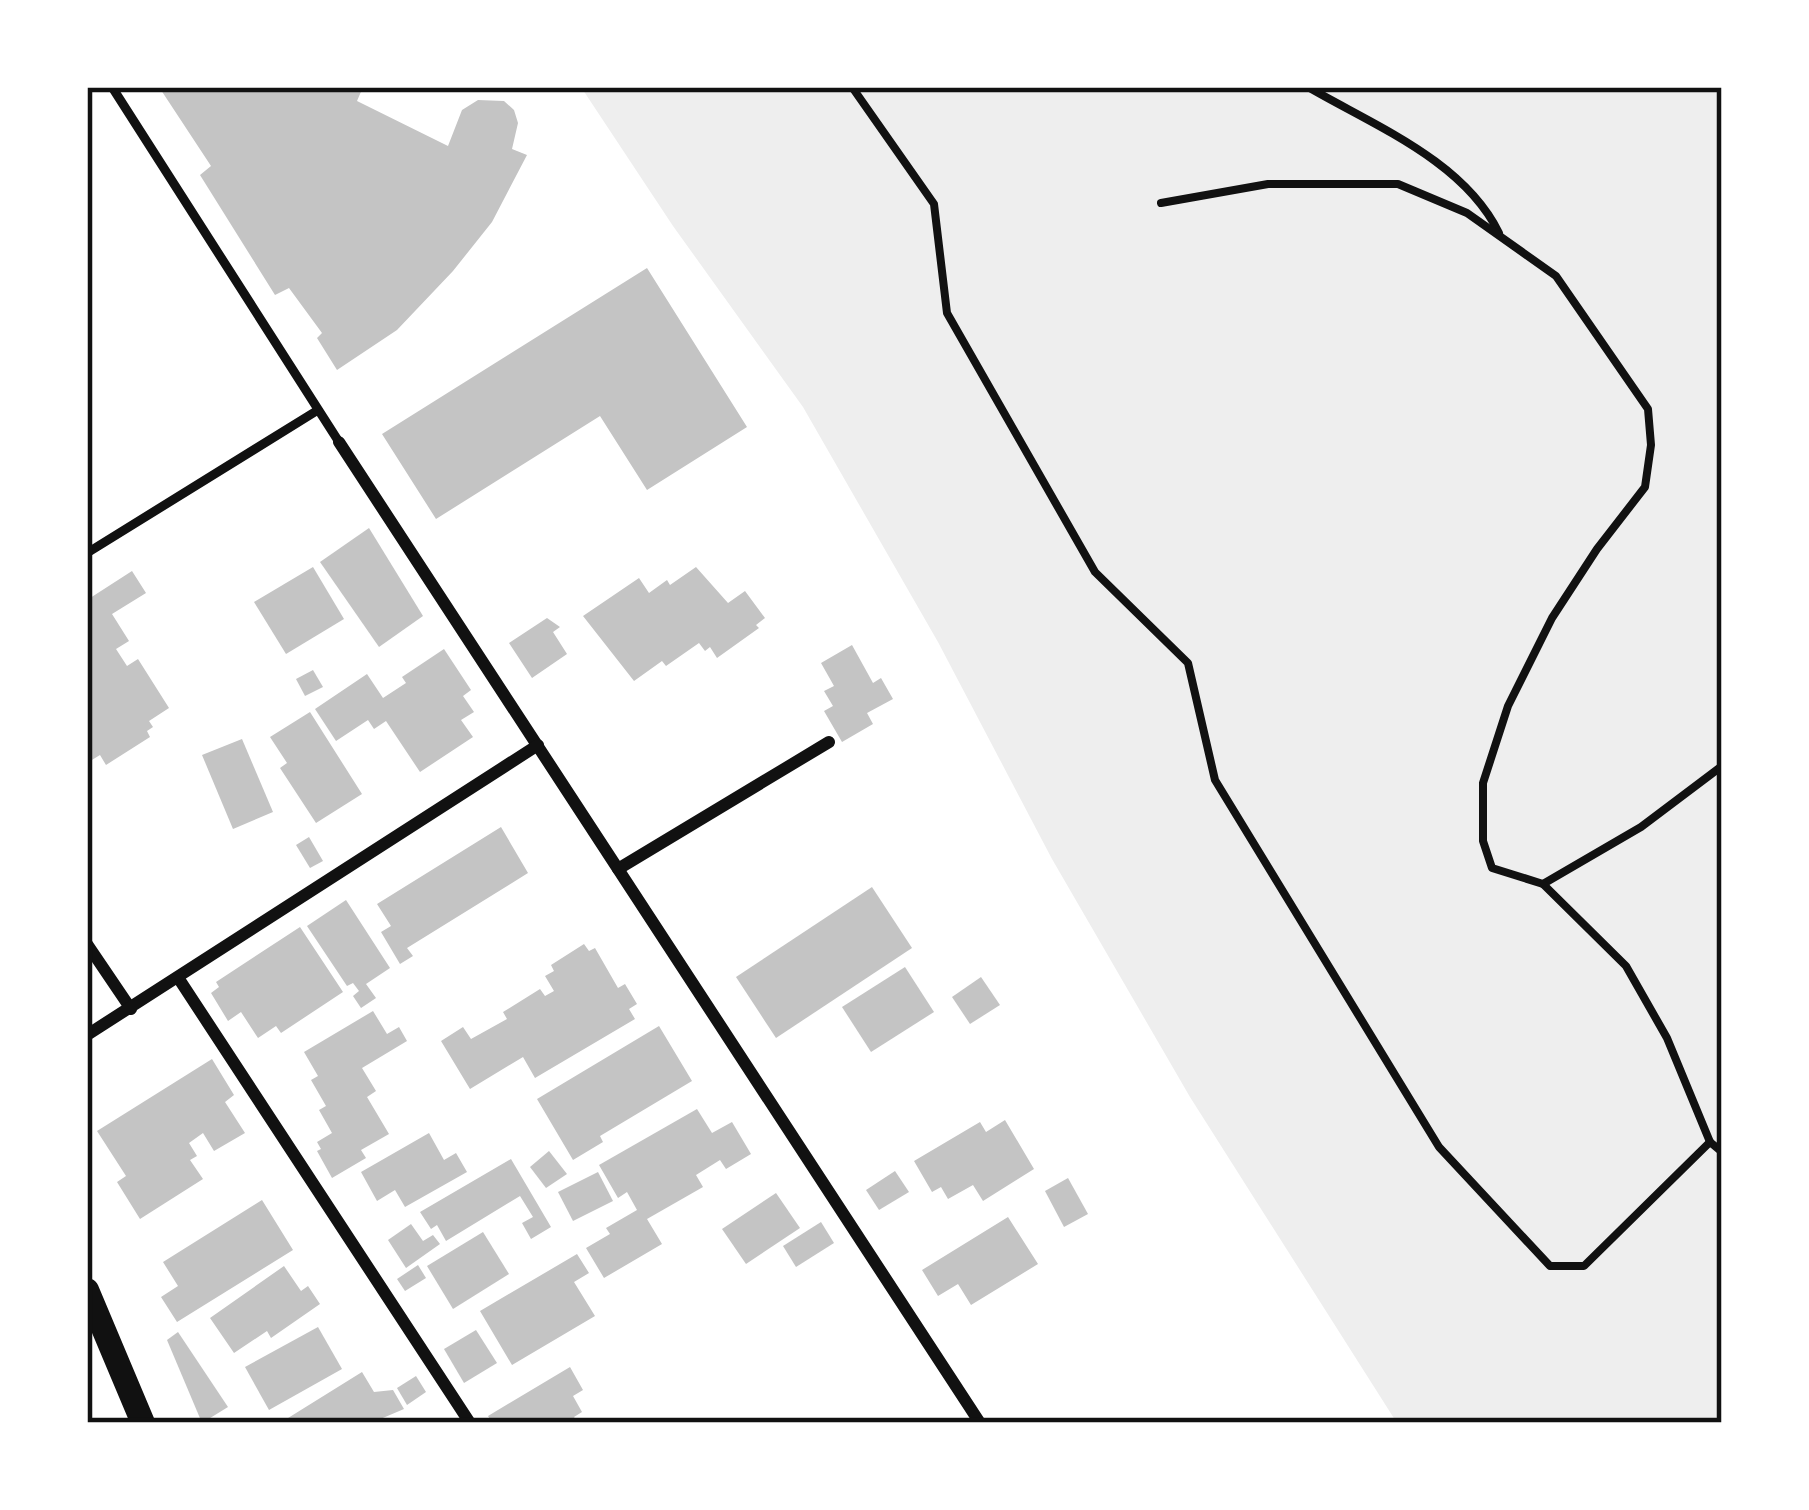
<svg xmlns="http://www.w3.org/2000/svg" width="1809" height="1510" font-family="'Roboto Condensed',sans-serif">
	<rect width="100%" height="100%" fill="#fff"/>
	<polygon fill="#eee" points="581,87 1722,87 1722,1423 1397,1423 1190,1097 1052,859 938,642 803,407 673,226"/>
	<g fill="#c4c4c4">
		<polygon points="159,87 363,87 357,101 448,146 462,110 478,100 504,101 514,110 518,123 512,149 527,155 492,222 453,271 397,330 337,370 317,338 322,333 289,288 275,295 200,175 211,166"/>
		<polygon points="647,268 747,427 647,490 600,416 436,519 382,434"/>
		<polygon points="369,528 423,616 379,647 320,562"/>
		<polygon points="313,567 344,619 286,654 254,602"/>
		<polygon points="696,567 728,603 745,591 765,618 756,625 759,628 717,658 710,647 705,651 699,643 666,666 662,661 634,681 583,616 639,578 649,593 667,580 670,585"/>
		<polygon points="132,571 146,593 112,614 129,641 116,649 127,666 138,659 169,708 149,721 153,727 147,731 150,737 106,765 100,755 87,763 87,600"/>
		<polygon points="547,618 560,627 553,632 567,654 532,678 509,643"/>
		<polygon points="852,645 873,683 881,678 893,699 867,713 873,724 842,742 824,711 833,706 824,691 834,686 821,663"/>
		<polygon points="444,649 471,690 463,696 474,712 461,720 473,737 420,772 386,721 374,729 368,720 336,741 315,709 367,674 383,698 406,683 402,677"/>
		<polygon points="313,670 323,687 305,696 296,679"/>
		<polygon points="310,712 362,794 316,823 280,768 287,763 270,737"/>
		<polygon points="242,739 273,812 233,829 202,755"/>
		<polygon points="501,827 528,873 407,948 413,956 400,964 381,932 391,926 377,904"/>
		<polygon points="309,837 323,861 310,868 296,845"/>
		<polygon points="872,887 912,948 776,1038 736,977"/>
		<polygon points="346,900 390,968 366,984 376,998 361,1008 353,996 359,991 353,983 347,986 307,926"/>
		<polygon points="300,927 343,992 281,1033 276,1026 258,1038 241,1012 228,1021 211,993 219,987 216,982"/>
		<polygon points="584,944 589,951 595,948 618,988 625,984 637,1004 629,1009 635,1019 535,1078 523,1057 470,1089 441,1041 463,1027 471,1039 507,1019 503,1012 540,989 545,996 554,991 545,976 554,971 551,965"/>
		<polygon points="905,967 934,1012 871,1052 842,1007"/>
		<polygon points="981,977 1000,1005 970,1024 952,997"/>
		<polygon points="373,1011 387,1034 399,1027 407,1041 362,1068 376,1091 367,1097 389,1134 361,1150 366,1158 332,1178 317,1151 321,1149 317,1142 332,1133 319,1110 326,1106 311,1080 318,1076 304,1052"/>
		<polygon points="659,1026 692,1081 600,1136 603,1142 573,1160 537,1099"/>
		<polygon points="212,1059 234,1095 225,1102 245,1133 214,1151 203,1133 189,1143 197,1156 190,1160 203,1179 140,1219 117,1182 126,1176 97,1131"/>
		<polygon points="697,1109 712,1133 732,1122 751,1154 726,1169 720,1160 696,1175 703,1187 647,1219 662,1244 604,1278 586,1248 610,1234 606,1228 637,1210 627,1192 618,1198 599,1165"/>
		<polygon points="1005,1120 1034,1169 983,1201 973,1185 948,1199 941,1187 932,1192 914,1161 980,1122 986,1132"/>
		<polygon points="429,1133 444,1160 456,1153 467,1172 405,1207 395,1190 377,1201 361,1172"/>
		<polygon points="549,1151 567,1174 546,1188 530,1167"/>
		<polygon points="511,1159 551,1227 531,1239 522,1223 533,1217 520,1196 446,1241 437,1225 431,1229 420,1212"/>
		<polygon points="895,1171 909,1192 879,1210 866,1190"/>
		<polygon points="598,1172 613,1201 573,1221 558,1192"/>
		<polygon points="1068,1178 1088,1214 1064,1227 1045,1191"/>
		<polygon points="776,1193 800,1228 746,1264 722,1229"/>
		<polygon points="262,1200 293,1250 177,1322 161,1297 178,1286 163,1262"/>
		<polygon points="1008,1217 1038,1264 971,1305 958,1284 938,1296 922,1270"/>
		<polygon points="821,1222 834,1243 796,1267 783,1246"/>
		<polygon points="411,1224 423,1241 433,1235 440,1244 406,1268 388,1240"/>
		<polygon points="483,1232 509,1274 453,1309 427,1266"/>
		<polygon points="577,1254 589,1273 574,1282 595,1316 512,1365 480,1311"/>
		<polygon points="418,1265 426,1278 405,1291 397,1279"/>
		<polygon points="284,1266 301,1291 308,1286 320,1304 271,1338 267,1331 234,1353 210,1318"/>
		<polygon points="318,1327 342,1369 269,1410 245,1367"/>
		<polygon points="476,1330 497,1363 464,1383 444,1349"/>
		<polygon points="178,1332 228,1407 202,1423 167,1340"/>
		<polygon points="570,1367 583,1390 573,1396 582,1412 574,1417 578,1423 492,1423 488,1416"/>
		<polygon points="362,1372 374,1392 393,1390 404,1409 371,1423 280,1423"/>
		<polygon points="416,1376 426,1392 407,1405 397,1388"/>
	</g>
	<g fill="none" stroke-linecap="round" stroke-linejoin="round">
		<g stroke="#111" stroke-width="8">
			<polyline points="852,87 934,204 947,313 1095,572 1188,663 1215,780 1439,1147 1550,1266 1584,1266 1710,1142 1722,1152"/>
			<path d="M1308 87C1375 126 1464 161 1499 233"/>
			<polyline points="1161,203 1268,184 1398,184 1467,213 1556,276 1648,409 1651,445 1645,487 1597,549 1552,618 1508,706 1483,783 1483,841 1492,868 1543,884 1641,827 1722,766"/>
			<polyline points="1543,884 1626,966 1667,1038 1710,1142"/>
		</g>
		<g stroke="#111" stroke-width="9">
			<polyline points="112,87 339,442"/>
			<polyline points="87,553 318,410"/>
		</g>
		<g stroke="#111" stroke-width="12">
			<polyline points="339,442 980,1423"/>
			<polyline points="618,869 829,742"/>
			<polyline points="87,944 131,1009"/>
			<polyline points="179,979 470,1423"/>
			<polyline points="87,1035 538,745"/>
		</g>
		<polyline stroke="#111" stroke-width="24" points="87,1290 143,1423"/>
	</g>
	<rect width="1809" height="1510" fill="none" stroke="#ffffff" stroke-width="180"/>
	<rect x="90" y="90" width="1629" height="1330" fill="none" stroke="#111" stroke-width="4.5"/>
</svg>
